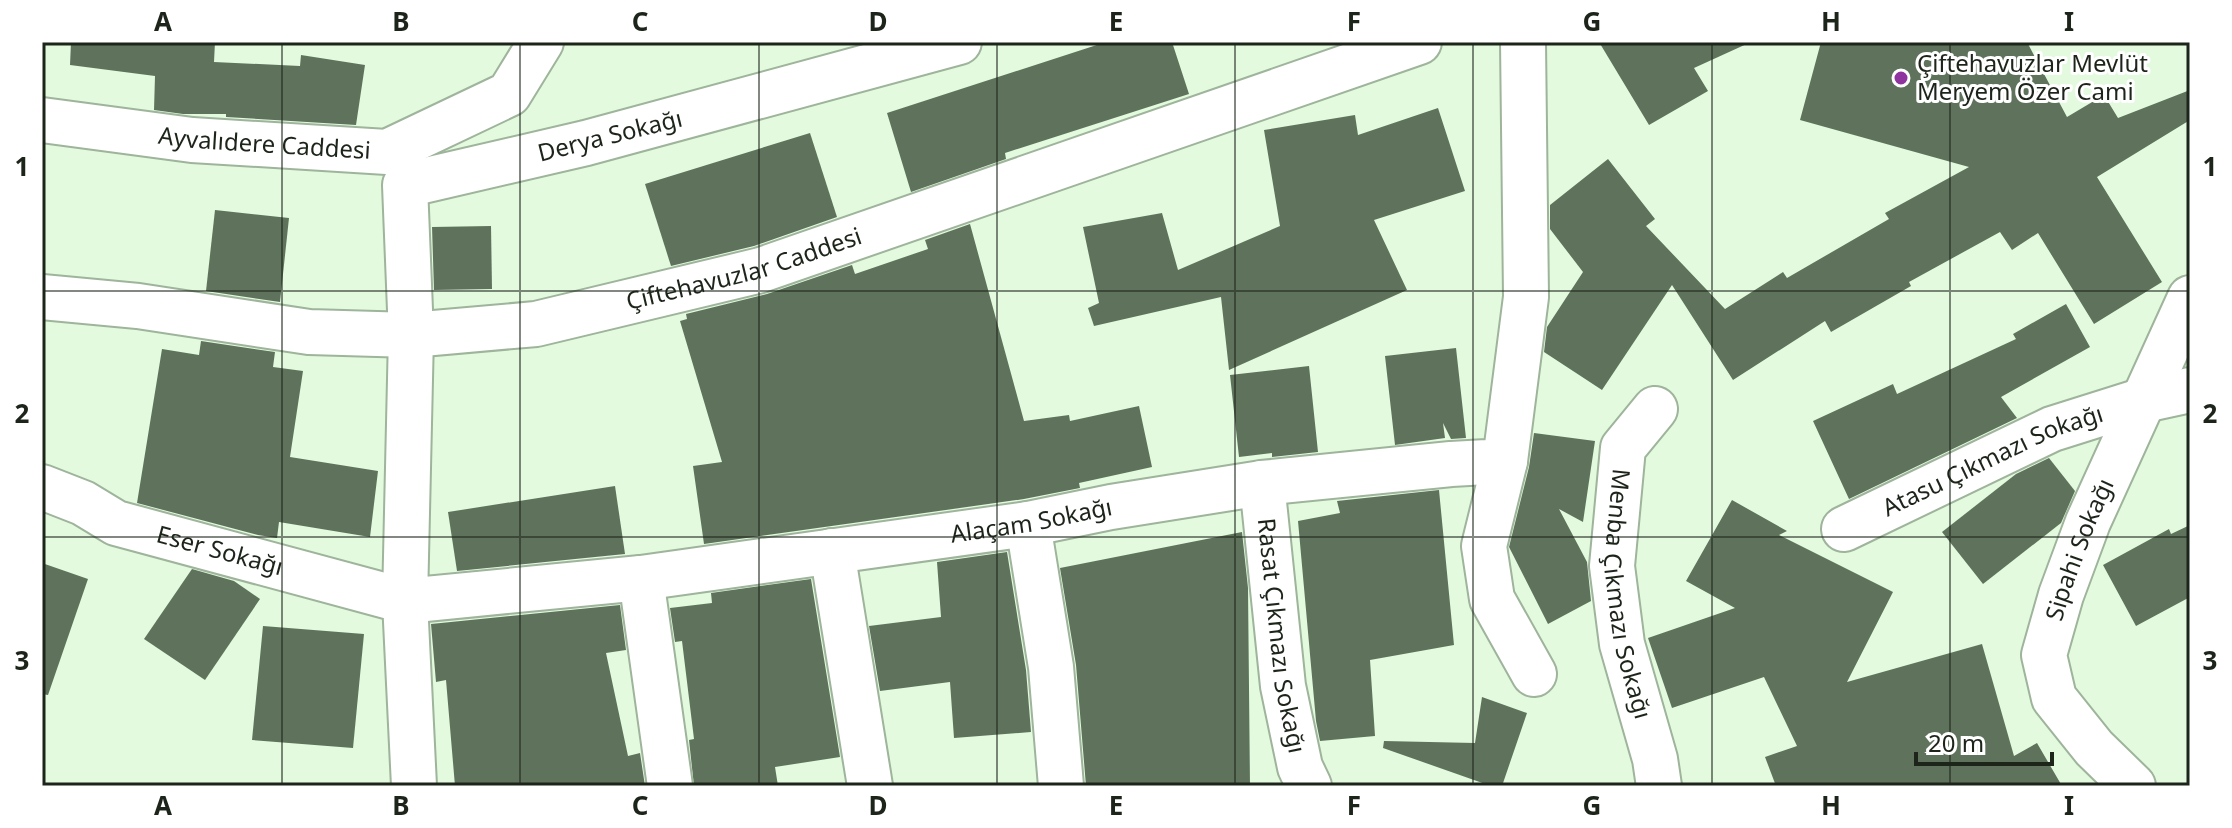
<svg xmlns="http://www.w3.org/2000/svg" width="2232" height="828" font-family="'Noto Sans',sans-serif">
	<rect width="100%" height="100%" fill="#e3fadf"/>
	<g fill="#5f735c">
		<polygon points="71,42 215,42 214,62 300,66 301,55 365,65 356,125 226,117 226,114 183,114 154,110 155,76 70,65"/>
		<polygon points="1106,42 1172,42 1189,94 1005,153 1006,159 911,192 887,113"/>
		<polygon points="1599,42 1751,42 1694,68 1708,91 1649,125"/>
		<polygon points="1821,42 1991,42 2002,45 2008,42 2027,42 2067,117 2104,95 2118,118 2190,90 2190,120 2097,177 2162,282 2094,324 2038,233 2012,250 2000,232 1909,282 1911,286 1831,332 1825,321 1733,380 1672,285 1602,390 1544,352 1547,327 1583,272 1550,229 1550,205 1608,159 1655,219 1646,226 1725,309 1783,272 1787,278 1889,219 1885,213 1969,167 1800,120"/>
		<polygon points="1438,108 1465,191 1374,220 1407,290 1229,370 1221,297 1094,326 1088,308 1099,303 1083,227 1162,213 1178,270 1280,226 1264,130 1355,115 1358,135"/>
		<polygon points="810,133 837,217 754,246 671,266 645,184"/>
		<polygon points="215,210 289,218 280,302 206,291"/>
		<polygon points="970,224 1024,421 1069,415 1070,421 1139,406 1152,467 1079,483 1080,488 1024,499 704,544 693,466 722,462 680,321 687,319 686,314 767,294 852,265 855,274 928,249 925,240"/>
		<polygon points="491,226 492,289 434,290 432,227"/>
		<polygon points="2066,304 2090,347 2001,397 2017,418 1849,499 1813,421 1893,384 1897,394 2016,339 2013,334"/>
		<polygon points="201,341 275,352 273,367 303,371 290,457 378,471 370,537 279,522 277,538 258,535 137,503 162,349 199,355"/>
		<polygon points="1456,348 1466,438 1451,439 1443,423 1445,438 1395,445 1385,356"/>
		<polygon points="1309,366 1318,452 1272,457 1272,453 1239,457 1230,375"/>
		<polygon points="1534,433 1595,441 1583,522 1559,509 1587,562 1591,601 1548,624 1509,547 1529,467"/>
		<polygon points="2049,458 2075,491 2061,523 1983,584 1942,532 2016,474"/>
		<polygon points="615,486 625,554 457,571 448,512"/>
		<polygon points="1439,490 1454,645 1370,660 1375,736 1320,741 1316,721 1298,521 1340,513 1337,501"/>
		<polygon points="1732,500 1787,531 1779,535 1893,592 1847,682 1982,644 2014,756 2037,743 2062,786 1776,786 1765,757 1797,746 1764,677 1672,708 1648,638 1735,608 1686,581"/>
		<polygon points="2190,525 2190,597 2136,626 2103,565 2169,529 2171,534"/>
		<polygon points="1242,532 1248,588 1250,786 1086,786 1076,665 1060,568"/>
		<polygon points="1007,552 1026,670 1031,732 954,738 950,682 880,691 869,626 941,617 937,562"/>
		<polygon points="42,563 88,579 48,695 42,694"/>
		<polygon points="192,569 234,581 260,599 205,680 144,639"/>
		<polygon points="811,579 840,757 775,767 778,786 694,786 689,740 694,739 682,641 675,642 670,608 712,603 711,593"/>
		<polygon points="620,605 626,650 606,653 628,756 640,753 645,786 455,786 446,680 436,682 431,624"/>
		<polygon points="263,626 364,634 353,748 252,740"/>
		<polygon points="1482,697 1527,713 1502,786 1491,786 1383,748 1384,741 1475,743"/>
	</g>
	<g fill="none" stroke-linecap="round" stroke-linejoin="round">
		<defs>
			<g id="minor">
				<path id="s1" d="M959 42 586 143 405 185 411 335 405 601 641 578 1028 524 1111 507 1262 483 1451 464 1505 461 1526 297 1523 42"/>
				<path id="s2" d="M1655 409 1623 448 1612 566 1622 644 1655 759 1659 786"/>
				<polyline points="1505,461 1484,546 1492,599 1534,674"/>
				<path id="s3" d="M1262 483 1283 686 1300 767 1309 786"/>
				<path id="s4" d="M42 487 83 503 116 523 405 601 414 786"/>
				<polyline points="1028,524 1051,667 1061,786"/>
				<path id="s5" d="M1844 529 2052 429 2144 400 2190 390"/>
				<polyline points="832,551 870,786"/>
				<polyline points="641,578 670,786"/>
				<path id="s6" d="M2133 786 2094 748 2054 698 2044 655 2061 595 2088 522 2190 298"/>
			</g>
			<g id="tertiary">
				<path id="s7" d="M42 120 192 140 387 152 509 94 541 42"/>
				<path id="s8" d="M42 297 138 306 309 332 411 335 536 324 761 270 1419 42"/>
			</g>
		</defs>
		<use href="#minor" stroke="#9eb49b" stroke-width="48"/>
		<use href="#tertiary" stroke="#9eb49b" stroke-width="48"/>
		<use href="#minor" stroke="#fff" stroke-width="44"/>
		<use href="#tertiary" stroke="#fff" stroke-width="44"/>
	</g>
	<path fill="none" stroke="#1d251b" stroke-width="2" stroke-opacity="0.55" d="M282 42V786M520 42V786M759 42V786M997 42V786M1235 42V786M1473 42V786M1712 42V786M1950 42V786M42 291H2190M42 537H2190"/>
	<circle fill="#8f349f" stroke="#fff" stroke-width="3" cx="1901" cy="78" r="8"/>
	<g text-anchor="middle" stroke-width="6" stroke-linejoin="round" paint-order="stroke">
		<g font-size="24" fill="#1d251b" stroke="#fff" text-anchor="start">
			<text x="1917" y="72">Çiftehavuzlar Mevlüt<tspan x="1917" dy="28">Meryem Özer Cami</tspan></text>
		</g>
		<g font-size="24" fill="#1d251b" stroke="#fff">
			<text transform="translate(610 136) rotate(-14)" y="8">Derya Sokağı</text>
			<text dy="8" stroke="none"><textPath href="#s7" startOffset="224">Ayvalıdere Caddesi</textPath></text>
			<text dy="8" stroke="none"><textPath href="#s8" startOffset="712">Çiftehavuzlar Caddesi</textPath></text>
			<text dy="8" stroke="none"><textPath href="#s5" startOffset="164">Atasu Çıkmazı Sokağı</textPath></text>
			<text dy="8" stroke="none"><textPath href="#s1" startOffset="1620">Alaçam Sokağı</textPath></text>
			<text dy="8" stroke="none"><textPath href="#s6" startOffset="274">Sipahi Sokağı</textPath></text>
			<text dy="8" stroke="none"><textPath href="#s4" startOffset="190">Eser Sokağı</textPath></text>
			<text dy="8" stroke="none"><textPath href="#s2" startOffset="198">Menba Çıkmazı Sokağı</textPath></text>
			<text dy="8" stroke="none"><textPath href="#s3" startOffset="154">Rasat Çıkmazı Sokağı</textPath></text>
		</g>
	</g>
	<rect width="2232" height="828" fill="none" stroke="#ffffff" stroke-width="88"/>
	<path d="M1916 752v12h136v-12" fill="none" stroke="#1d251b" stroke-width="4"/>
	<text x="1928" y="752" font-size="24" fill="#1d251b" stroke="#ffffff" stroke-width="6" paint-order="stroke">20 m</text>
	<rect x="44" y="44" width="2144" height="740" fill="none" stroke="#1d251b" stroke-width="3"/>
	<g font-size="26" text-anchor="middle" font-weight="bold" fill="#1d251b">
		<text x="163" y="31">A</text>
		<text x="401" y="31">B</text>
		<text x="640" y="31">C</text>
		<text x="878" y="31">D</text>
		<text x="1116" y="31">E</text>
		<text x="1354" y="31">F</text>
		<text x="1592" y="31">G</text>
		<text x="1831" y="31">H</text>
		<text x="2069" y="31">I</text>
		<text x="22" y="176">1</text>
		<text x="2210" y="176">1</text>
		<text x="22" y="423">2</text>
		<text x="2210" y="423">2</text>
		<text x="22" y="670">3</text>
		<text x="2210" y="670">3</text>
		<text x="163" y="815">A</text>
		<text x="401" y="815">B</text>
		<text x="640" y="815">C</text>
		<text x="878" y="815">D</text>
		<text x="1116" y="815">E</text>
		<text x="1354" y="815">F</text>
		<text x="1592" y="815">G</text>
		<text x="1831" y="815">H</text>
		<text x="2069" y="815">I</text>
	</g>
</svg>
